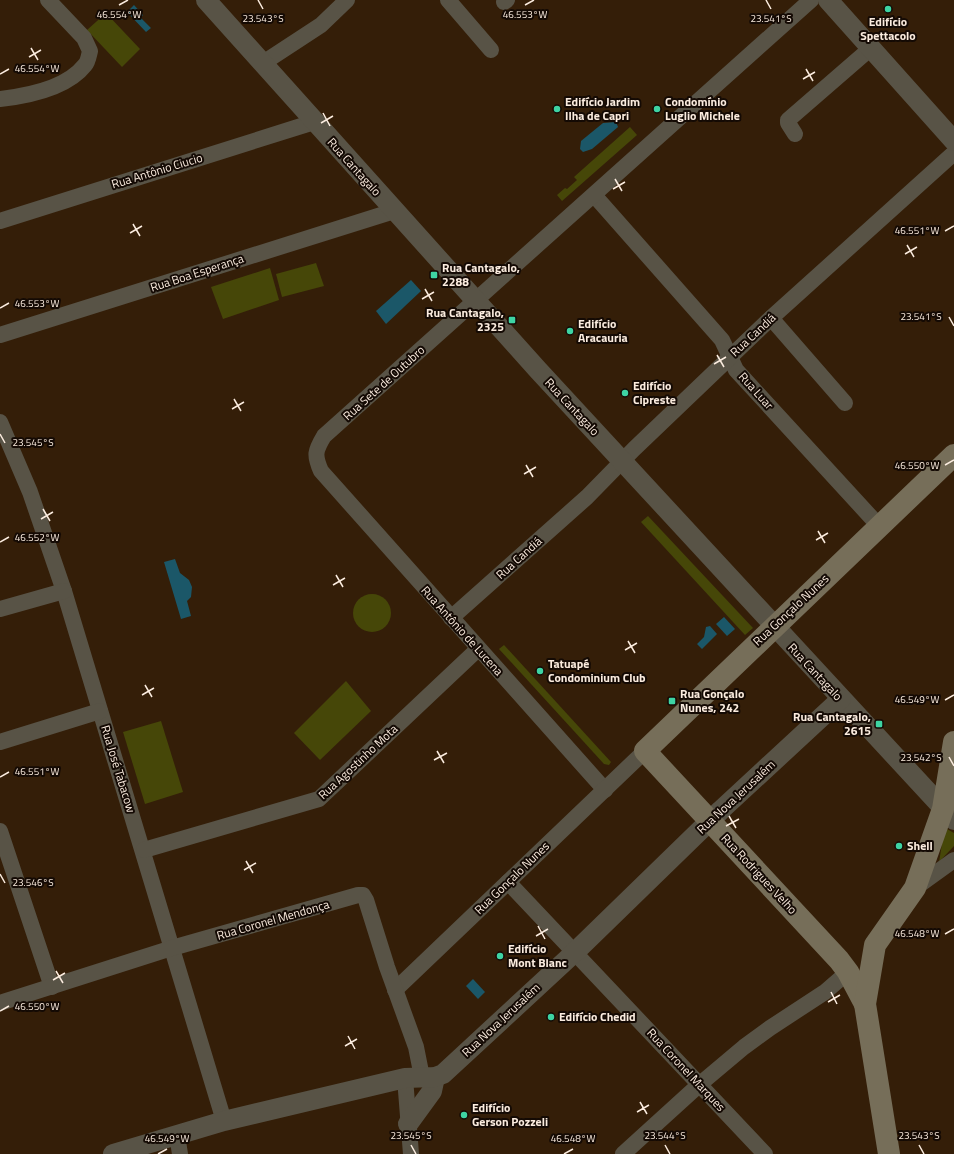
<svg xmlns="http://www.w3.org/2000/svg" width="954" height="1154" font-family="'Titillium Web',sans-serif">
	<rect width="100%" height="100%" fill="#341e08"/>
	<g fill="#464708">
		<polygon points="106,13 140,49 122,67 87,30"/>
		<polygon points="630,127 637,135 562,201 557,195 565,188 567,189 577,180 574,177"/>
		<polygon points="316,263 324,286 282,297 276,274"/>
		<polygon points="270,268 279,300 223,319 211,287"/>
		<polygon points="648,516 753,628 745,635 641,522"/>
		<circle cx="372" cy="613" r="19"/>
		<polygon points="504,645 611,762 609,765 604,764 499,649"/>
		<polygon points="346,681 371,711 320,760 294,733"/>
		<polygon points="161,721 183,792 145,804 123,732"/>
		<path d="M947 829 954 833V846L939 862C941 853 942 835 947 829Z"/>
	</g>
	<g fill="#1b5768">
		<polygon points="134,5 143,15 141,18 151,28 146,32 127,12"/>
		<polygon points="616,122 618,127 592,149 583,152 580,149 581,141 603,123"/>
		<polygon points="411,280 421,291 386,324 376,311"/>
		<polygon points="175,559 180,573 189,580 192,587 191,597 187,601 191,616 181,619 164,562"/>
		<polygon points="724,617 735,629 727,636 716,624"/>
		<polygon points="710,626 717,634 702,649 697,644 704,637 706,627"/>
		<polygon points="473,979 485,992 478,999 466,986"/>
	</g>
	<g fill="none" stroke-linecap="round" stroke-linejoin="round">
		<g stroke="#585346" stroke-width="16">
			<polyline points="448,0 491,50"/>
			<polyline points="504,2 507,0"/>
			<polyline points="263,63 321,25 347,0"/>
			<path d="M0 99C27 96 67 88 85 65 88 62 89 55 90 51L84 38 48 0"/>
			<polyline points="795,134 788,123 788,120 871,48"/>
			<polyline points="594,195 722,340 736,370 880,527"/>
			<polyline points="0,221 314,122"/>
			<polyline points="771,318 845,403"/>
			<polyline points="0,335 394,211"/>
			<polyline points="0,422 30,492 64,591 224,1121"/>
			<polyline points="0,609 64,591"/>
			<polyline points="451,618 587,497 634,449 771,318 954,153"/>
			<polyline points="0,742 100,711"/>
			<path d="M605 790 321 471C314 455 315 451 324 436L811 0"/>
			<polyline points="0,831 52,987"/>
			<polyline points="144,850 319,799 478,649"/>
			<polyline points="508,882 765,1154"/>
			<polyline points="915,888 954,860"/>
			<polyline points="395,990 645,751"/>
			<polyline points="0,1003 172,948 358,895 363,895 366,900 387,967 416,1047 422,1077"/>
			<polyline points="405,1078 411,1154"/>
			<polyline points="177,1135 180,1154"/>
			<polyline points="623,1154 700,1084 744,1047 770,1028 825,992 848,972"/>
		</g>
		<g stroke="#585346" stroke-width="20">
			<polyline points="206,0 538,370 954,820"/>
			<polyline points="828,0 954,141"/>
			<polyline points="408,1124 432,1091 435,1077"/>
			<polyline points="113,1154 224,1121 405,1078 435,1077 443,1074 575,952 721,810 841,699"/>
		</g>
		<g stroke="#766e59" stroke-width="22">
			<polyline points="865,1004 848,972 839,960 645,751 954,455"/>
			<polyline points="889,1154 865,1004 875,945 915,888 943,809 954,742"/>
		</g>
	</g>
	<path fill="none" stroke="#fbecdf" stroke-width="1.5" d="M258 0 263 9M766 0 771 9M119 5 128 0M525 5 534 0M31 48 38 60M29 57 41 50M806 69 813 81M0 74 9 69M803 79 815 72M323 113 330 126M321 123 333 116M615 179 622 191M613 189 625 182M133 224 140 236M945 231 954 226M130 233 142 226M907 245 914 257M905 254 917 247M425 289 432 301M422 299 434 292M0 308 9 303M949 317 954 326M717 355 724 367M714 364 726 357M234 399 241 411M232 409 244 402M0 434 5 443M526 465 533 477M945 465 954 460M524 474 536 467M43 509 50 521M41 519 53 512M818 531 825 543M816 540 828 533M0 542 9 537M336 575 343 587M333 585 345 578M628 641 635 653M625 650 637 643M145 685 152 697M142 695 154 688M945 700 954 695M437 751 444 763M949 757 954 766M434 760 447 753M0 777 9 772M729 816 736 828M726 826 739 819M246 861 253 873M244 870 256 863M0 874 5 883M538 926 545 939M945 934 954 929M536 936 548 929M56 971 63 983M53 980 65 973M831 992 837 1004M828 1002 840 995M0 1011 9 1006M348 1036 355 1049M345 1046 357 1039M640 1102 647 1114M637 1112 649 1105M411 1145 416 1154M665 1145 670 1154M919 1145 924 1154M158 1154 167 1149M564 1154 573 1149"/>
	<g fill="#3ed4a3" stroke="#140a04" stroke-width="1.5">
		<circle cx="888" cy="9" r="4"/>
		<circle cx="557" cy="109" r="4"/>
		<circle cx="657" cy="109" r="4"/>
		<rect x="430" y="271" width="8" height="8" rx="2"/>
		<rect x="508" y="316" width="8" height="8" rx="2"/>
		<circle cx="570" cy="331" r="4"/>
		<circle cx="625" cy="393" r="4"/>
		<circle cx="540" cy="671" r="4"/>
		<rect x="668" y="697" width="8" height="8" rx="2"/>
		<rect x="875" y="720" width="8" height="8" rx="2"/>
		<circle cx="899" cy="846" r="4"/>
		<circle cx="500" cy="956" r="4"/>
		<circle cx="551" cy="1017" r="4"/>
		<circle cx="464" cy="1115" r="4"/>
	</g>
	<g text-anchor="middle" stroke-width="4" stroke-linejoin="round" paint-order="stroke">
		<g font-size="12" font-weight="bold" fill="#fbecdf" stroke="#140a04" text-anchor="start">
			<text x="888" y="26" text-anchor="middle">Edifício<tspan x="888" dy="14">Spettacolo</tspan></text>
			<text x="565" y="106">Edifício Jardim<tspan x="565" dy="14">Ilha de Capri</tspan></text>
			<text x="665" y="106">Condomínio<tspan x="665" dy="14">Luglio Michele</tspan></text>
			<text x="442" y="272">Rua Cantagalo,<tspan x="442" dy="14">2288</tspan></text>
			<text x="504" y="317" text-anchor="end">Rua Cantagalo,<tspan x="504" dy="14">2325</tspan></text>
			<text x="578" y="328">Edifício<tspan x="578" dy="14">Aracauria</tspan></text>
			<text x="633" y="390">Edifício<tspan x="633" dy="14">Cipreste</tspan></text>
			<text x="548" y="668">Tatuapé<tspan x="548" dy="14">Condominium Club</tspan></text>
			<text x="680" y="698">Rua Gonçalo<tspan x="680" dy="14">Nunes, 242</tspan></text>
			<text x="871" y="721" text-anchor="end">Rua Cantagalo,<tspan x="871" dy="14">2615</tspan></text>
			<text x="907" y="850">Shell</text>
			<text x="508" y="953">Edifício<tspan x="508" dy="14">Mont Blanc</tspan></text>
			<text x="559" y="1021">Edifício Chedid</text>
			<text x="472" y="1112">Edifício<tspan x="472" dy="14">Gerson Pozzeli</tspan></text>
		</g>
		<g font-size="12" fill="#fbecdf" stroke="#140a04">
			<text transform="translate(354 167) rotate(48)" y="4">Rua Cantagalo</text>
			<text transform="translate(157 171) rotate(-17)" y="4">Rua Antônio Ciucio</text>
			<text transform="translate(197 273) rotate(-18)" y="4">Rua Boa Esperança</text>
			<text transform="translate(753 335) rotate(-43)" y="4">Rua Candiá</text>
			<text transform="translate(384 383) rotate(-42)" y="4">Rua Sete de Outubro</text>
			<text transform="translate(756 391) rotate(48)" y="4">Rua Luar</text>
			<text transform="translate(572 407) rotate(47)" y="4">Rua Cantagalo</text>
			<text transform="translate(519 558) rotate(-42)" y="4">Rua Candiá</text>
			<text transform="translate(791 610) rotate(-43)" y="4">Rua Gonçalo Nunes</text>
			<text transform="translate(462 631) rotate(48)" y="4">Rua Antônio de Lucena</text>
			<text transform="translate(815 672) rotate(47)" y="4">Rua Cantagalo</text>
			<text transform="translate(358 762) rotate(-43)" y="4">Rua Agostinho Mota</text>
			<text transform="translate(118 769) rotate(73)" y="4">Rua José Tabacow</text>
			<text transform="translate(736 797) rotate(-43)" y="4">Rua Nova Jerusalém</text>
			<text transform="translate(759 874) rotate(47)" y="4">Rua Rodrigues Velho</text>
			<text transform="translate(512 878) rotate(-44)" y="4">Rua Gonçalo Nunes</text>
			<text transform="translate(273 920) rotate(-16)" y="4">Rua Coronel Mendonça</text>
			<text transform="translate(501 1020) rotate(-43)" y="4">Rua Nova Jerusalém</text>
			<text transform="translate(686 1070) rotate(47)" y="4">Rua Coronel Marques</text>
		</g>
	</g>
	<g font-size="10" text-anchor="middle" fill="#fbecdf" stroke="#140a04" stroke-width="4" stroke-linejoin="round" paint-order="stroke">
		<text x="119" y="18">46.554°W</text>
		<text x="525" y="18">46.553°W</text>
		<text x="263" y="22">23.543°S</text>
		<text x="771" y="22">23.541°S</text>
		<text x="37" y="72">46.554°W</text>
		<text x="917" y="234">46.551°W</text>
		<text x="37" y="307">46.553°W</text>
		<text x="921" y="320">23.541°S</text>
		<text x="33" y="446">23.545°S</text>
		<text x="917" y="469">46.550°W</text>
		<text x="37" y="541">46.552°W</text>
		<text x="917" y="703">46.549°W</text>
		<text x="921" y="761">23.542°S</text>
		<text x="37" y="775">46.551°W</text>
		<text x="33" y="886">23.546°S</text>
		<text x="917" y="937">46.548°W</text>
		<text x="37" y="1010">46.550°W</text>
		<text x="411" y="1139">23.545°S</text>
		<text x="665" y="1139">23.544°S</text>
		<text x="919" y="1139">23.543°S</text>
		<text x="167" y="1142">46.549°W</text>
		<text x="573" y="1142">46.548°W</text>
	</g>
</svg>
